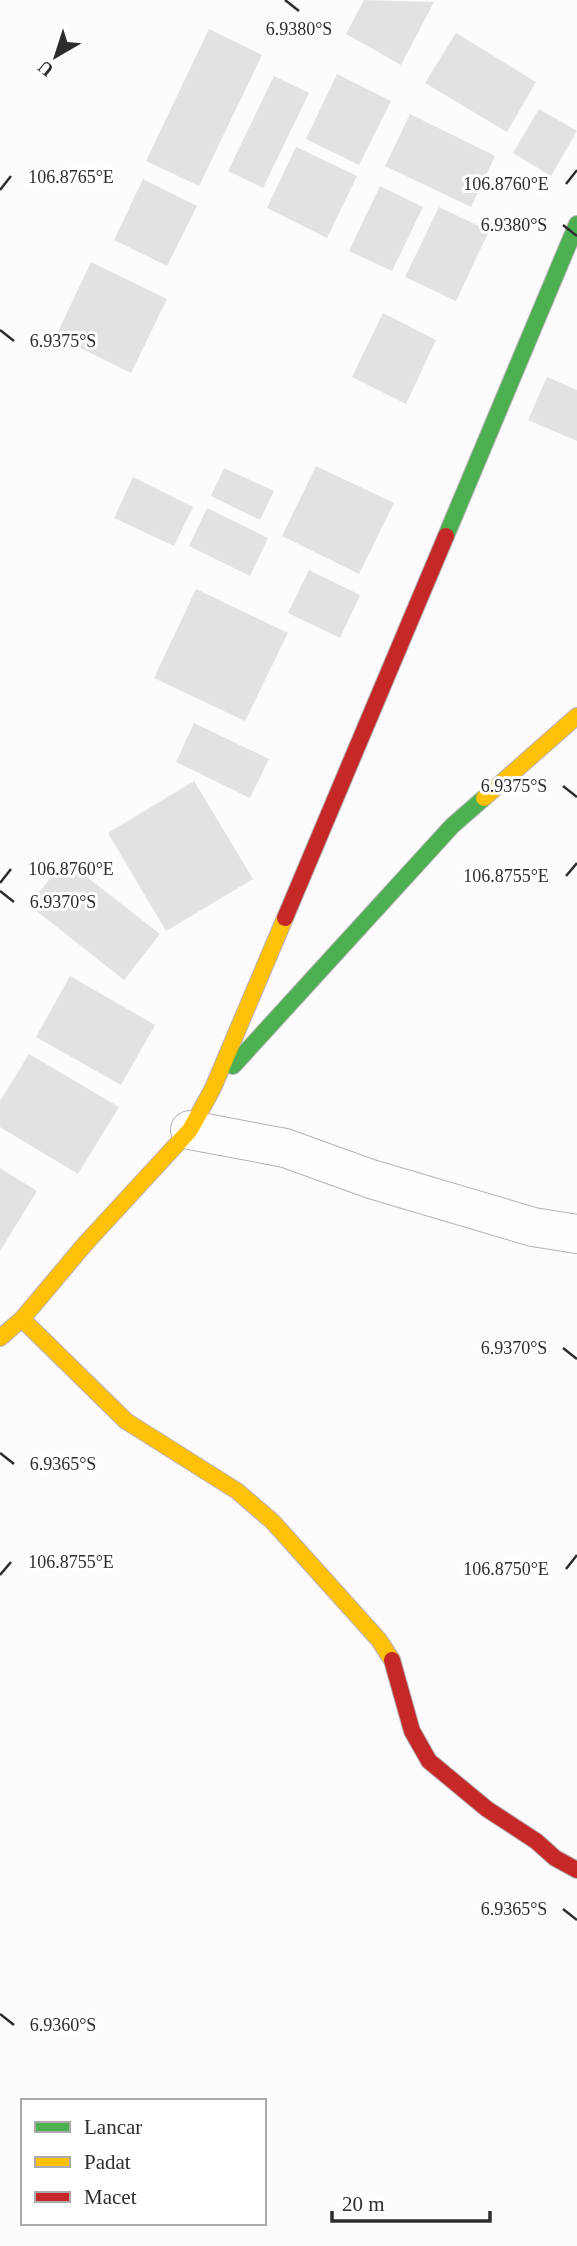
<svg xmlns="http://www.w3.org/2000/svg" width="577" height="2246" font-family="'Times New Roman',serif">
	<rect width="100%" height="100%" fill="#fdfbfd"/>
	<g fill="#e4e1e4">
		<polygon points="364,0 434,2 401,65 346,34"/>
		<polygon points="209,29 262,55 199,186 146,161"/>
		<polygon points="456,33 536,82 507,132 425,83"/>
		<polygon points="337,74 391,101 359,165 306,139"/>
		<polygon points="274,76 309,93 263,188 228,171"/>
		<polygon points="539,109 577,131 551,176 513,153"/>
		<polygon points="410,114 495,156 471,207 385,166"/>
		<polygon points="296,147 357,176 327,238 267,208"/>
		<polygon points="143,179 197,206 167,266 114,240"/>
		<polygon points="380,186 423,207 392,271 349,251"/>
		<polygon points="439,207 489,231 456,301 405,277"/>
		<polygon points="91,262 167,299 131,373 56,336"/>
		<polygon points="383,313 436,340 406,404 352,377"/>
		<polygon points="547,377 577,390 577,441 528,420"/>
		<polygon points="316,466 394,503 359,574 282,536"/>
		<polygon points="224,468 274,491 260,520 211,496"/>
		<polygon points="133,477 193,507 174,546 114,518"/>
		<polygon points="207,508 268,538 250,576 189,546"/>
		<polygon points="309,570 360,595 340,638 288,613"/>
		<polygon points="196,589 288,633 245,721 154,678"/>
		<polygon points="194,723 269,759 250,798 176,762"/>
		<polygon points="194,781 253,879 166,931 108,833"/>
		<polygon points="65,860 160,934 124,980 29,905"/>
		<polygon points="70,976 155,1025 121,1085 36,1037"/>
		<polygon points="29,1054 119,1107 78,1174 0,1127 0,1101"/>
		<polygon points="0,1168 37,1191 0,1251"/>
	</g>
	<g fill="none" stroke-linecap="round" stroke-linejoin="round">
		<defs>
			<polyline id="street" points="190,1130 285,1148 371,1179 533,1227 577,1234"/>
			<g id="fast">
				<polyline points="446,536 577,224"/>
				<polyline points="233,1066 452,826 484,798"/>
			</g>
			<g id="slow">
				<polyline points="484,798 577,716"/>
				<polyline points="22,1319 126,1421 237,1491 272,1521 379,1640 392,1660"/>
				<polyline points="0,1338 22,1319 85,1244 190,1130 213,1088 285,918"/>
			</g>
			<g id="jam">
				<polyline points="285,918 446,536"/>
				<polyline points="392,1660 412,1731 429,1761 487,1809 536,1841 555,1858 577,1870"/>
			</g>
		</defs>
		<use href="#street" stroke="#b4b1b4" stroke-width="40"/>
		<use href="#fast" stroke="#b4b1b4" stroke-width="18"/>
		<use href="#slow" stroke="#b4b1b4" stroke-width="18"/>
		<use href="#jam" stroke="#b4b1b4" stroke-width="18"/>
		<use href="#street" stroke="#fffeff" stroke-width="38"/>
		<use href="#fast" stroke="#4caf50" stroke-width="16"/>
		<use href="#slow" stroke="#ffc107" stroke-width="16"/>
		<use href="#jam" stroke="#c62828" stroke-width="16"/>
	</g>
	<path fill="none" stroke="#2f2b2f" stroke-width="2.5" d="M285 0 299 11M566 184 577 170M0 190 11 176M563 225 577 236M0 330 14 341M563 786 577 797M566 876 577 863M0 883 11 869M0 891 14 902M563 1348 577 1359M0 1453 14 1464M566 1569 577 1555M0 1575 11 1562M563 1909 577 1920M0 2014 14 2025"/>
	<g font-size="18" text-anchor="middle" fill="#2f2b2f" stroke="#fff" stroke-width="6" stroke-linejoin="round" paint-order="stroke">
		<text x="299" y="35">6.9380°S</text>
		<text x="71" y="183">106.8765°E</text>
		<text x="506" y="190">106.8760°E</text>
		<text x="514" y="231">6.9380°S</text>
		<text x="63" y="347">6.9375°S</text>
		<text x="514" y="792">6.9375°S</text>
		<text x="71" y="875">106.8760°E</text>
		<text x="506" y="882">106.8755°E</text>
		<text x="63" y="908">6.9370°S</text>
		<text x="514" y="1354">6.9370°S</text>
		<text x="63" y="1470">6.9365°S</text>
		<text x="71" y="1568">106.8755°E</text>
		<text x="506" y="1575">106.8750°E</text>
		<text x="514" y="1915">6.9365°S</text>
		<text x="63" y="2031">6.9360°S</text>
	</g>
	<rect x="21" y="2099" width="245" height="126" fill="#ffffff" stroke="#acaaac" stroke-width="2"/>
	<rect x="35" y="2122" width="35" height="10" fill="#4caf50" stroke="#acaaac" stroke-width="2"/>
	<text x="84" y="2134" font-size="21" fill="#2f2b2f">Lancar</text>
	<rect x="35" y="2157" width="35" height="10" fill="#ffc107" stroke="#acaaac" stroke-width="2"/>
	<text x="84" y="2169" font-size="21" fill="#2f2b2f">Padat</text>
	<rect x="35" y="2192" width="35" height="10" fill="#c62828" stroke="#acaaac" stroke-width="2"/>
	<text x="84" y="2204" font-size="21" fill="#2f2b2f">Macet</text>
	<g transform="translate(56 56) rotate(219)" stroke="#ffffff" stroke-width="5" paint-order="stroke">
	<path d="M0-5L12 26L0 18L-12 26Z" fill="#2f2b2f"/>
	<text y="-10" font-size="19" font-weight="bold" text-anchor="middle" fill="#2f2b2f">U</text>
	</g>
	<path d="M332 2211v10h158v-10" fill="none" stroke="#2f2b2f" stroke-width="3.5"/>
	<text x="342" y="2211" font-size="21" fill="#2f2b2f" stroke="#ffffff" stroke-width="5" paint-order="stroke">20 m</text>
</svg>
